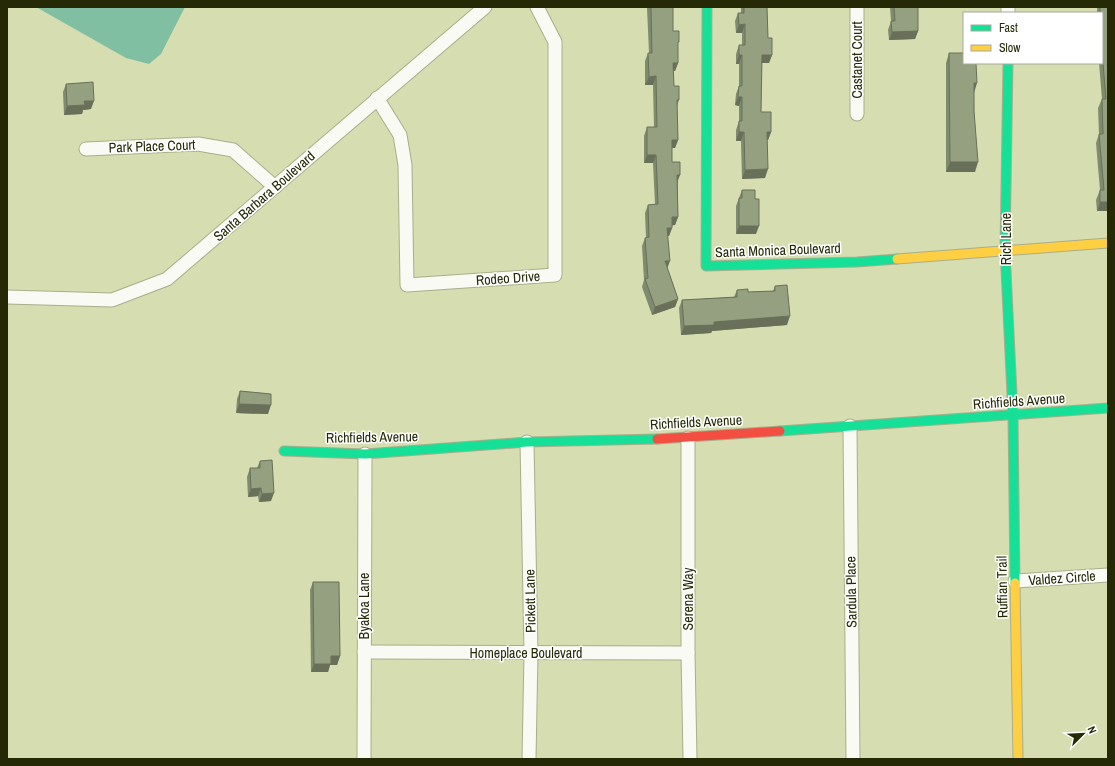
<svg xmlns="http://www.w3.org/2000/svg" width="1115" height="766" font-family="'Archivo Narrow',sans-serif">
	<rect width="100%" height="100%" fill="#d6ddb0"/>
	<polygon fill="#81bfa3" points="36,7 185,7 161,54 149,64 126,58"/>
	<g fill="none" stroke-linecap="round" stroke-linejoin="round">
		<defs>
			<g id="street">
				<polyline points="1008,13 1008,7"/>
				<polyline points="377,98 400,135 405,165 407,285 555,275 555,42 537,7"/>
				<polyline points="857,114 857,7"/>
				<polyline points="86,149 198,144 233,150 275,187"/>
				<polyline points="7,297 112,300 167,279 485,7"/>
				<polyline points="850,426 853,759"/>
				<polyline points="688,438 688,653 690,759"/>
				<polyline points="527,442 531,653 529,759"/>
				<polyline points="1015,581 1108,575"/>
				<polyline points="364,652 688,653"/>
				<polyline points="364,759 365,454"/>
			</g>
			<g id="fast">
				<polyline points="707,7 706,266 857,262 897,259"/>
				<polyline points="1008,63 1005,250 1013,415 1015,583"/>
				<polyline points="780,431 1108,408"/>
				<polyline points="284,451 365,454 527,442 657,439"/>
			</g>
			<g id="slow">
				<polyline points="897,259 1108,243"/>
				<polyline points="1015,583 1018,759"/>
			</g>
			<polyline id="jam" points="657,439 780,431"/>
		</defs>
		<use href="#street" stroke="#a9ae8b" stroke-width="15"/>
		<use href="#fast" stroke="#a9ae8b" stroke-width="11"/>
		<use href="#slow" stroke="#a9ae8b" stroke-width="11"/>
		<use href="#jam" stroke="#a9ae8b" stroke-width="11"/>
		<use href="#street" stroke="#f9faf3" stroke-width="13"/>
		<use href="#fast" stroke="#16e098" stroke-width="9"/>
		<use href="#slow" stroke="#ffcf43" stroke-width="9"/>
		<use href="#jam" stroke="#f24e42" stroke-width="9"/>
	</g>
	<g fill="#808a6e">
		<polygon points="645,7 677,7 673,7 673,31 678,46 678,63 675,71 673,71 674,86 679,100 677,106 678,140 675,148 672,148 672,162 678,182 678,217 675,225 672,225 672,228 669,236 667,236 667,268 678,299 675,307 652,315 642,287 644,280 642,246 645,238 646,238 645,213 648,205 655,204 653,163 644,163 644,136 647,127 654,127 653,85 645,85 645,61 648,53 649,53 647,8 645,8"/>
		<polygon points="741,7 767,7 768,38 772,55 769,63 762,63 761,112 771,132 768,140 767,140 765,178 742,179 741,141 736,141 736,130 739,121 739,106 735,105 736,94 739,86 739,64 736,64 736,54 739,45 742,45 742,33 736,33 735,21 738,13 741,13"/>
		<polygon points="890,7 918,7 918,31 915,39 889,40 888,30 891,21"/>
		<polygon points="1097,7 1108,7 1108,211 1097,211 1096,200 1100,190 1096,143 1099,134 1098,108 1102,99 1099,63 1102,63 1102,13 1097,13"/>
		<polygon points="949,53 974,92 975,172 946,172 946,63"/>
		<polygon points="66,84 91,109 83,110 82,114 64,115 63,92"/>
		<polygon points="742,190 755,199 756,234 736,234 736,206"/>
		<polygon points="775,286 787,325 712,331 711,333 681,335 679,308 682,300 734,297 737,290 748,292 773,291"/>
		<polygon points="240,391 268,414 236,413 237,399"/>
		<polygon points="260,461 271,501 259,502 258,496 248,497 247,477 250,468 257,468"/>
		<polygon points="313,582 340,656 337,665 330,665 328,672 311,672 310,590"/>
	</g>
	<g fill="#68705a">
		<polygon points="745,24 742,33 736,33 739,25"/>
		<polygon points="918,31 915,39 889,40 892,32"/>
		<polygon points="739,55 742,55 739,64 736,64"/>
		<polygon points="762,55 772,55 769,63 759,63"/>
		<polygon points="673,63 678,63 675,71 670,71"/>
		<polygon points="656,76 653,85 645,85 649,77"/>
		<polygon points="974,83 977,83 974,93"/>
		<polygon points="738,97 742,97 739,106 735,105"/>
		<polygon points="84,101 94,101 91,109 83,110 82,114 64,115 67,106"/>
		<polygon points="739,132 744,132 741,141 736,141"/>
		<polygon points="767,132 771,132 768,140 764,140"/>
		<polygon points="672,140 678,140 675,148 669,148"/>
		<polygon points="647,155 656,155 653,163 644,163"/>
		<polygon points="950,162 978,162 975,172 946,172"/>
		<polygon points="768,169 765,178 742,179 745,170"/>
		<polygon points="677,175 680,175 677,183"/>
		<polygon points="1100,202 1108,202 1108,211 1097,211"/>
		<polygon points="672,217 678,217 675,225 669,226"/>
		<polygon points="739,226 759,226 756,234 736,234"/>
		<polygon points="667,228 672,228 669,236 664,237"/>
		<polygon points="665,261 670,261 667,269"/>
		<polygon points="678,299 675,307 652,315 655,307"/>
		<polygon points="790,316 787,325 712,331 711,333 681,335 684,326 714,322"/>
		<polygon points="239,404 271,405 268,414 236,413"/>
		<polygon points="261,488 258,496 248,497 251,489"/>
		<polygon points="274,493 271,501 259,502 262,494"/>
		<polygon points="331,656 340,656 337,665 330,665 328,672 311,672 314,664"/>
	</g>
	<g fill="#95a080" stroke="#68705a">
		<polygon points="651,7 673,7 673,31 679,31 679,42 678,42 678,63 673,63 674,86 679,86 679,100 677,100 678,140 672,140 672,162 680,162 680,175 677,175 678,217 672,217 672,228 667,228 670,261 665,261 678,299 655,307 645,279 648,278 645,238 649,237 648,205 658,204 656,155 647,155 647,127 657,127 656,76 649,77 648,53 652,53"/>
		<polygon points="744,7 767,7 768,38 772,38 772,55 762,55 761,112 771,112 771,132 767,132 768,169 745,170 744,132 739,132 739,121 742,121 742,97 738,97 739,86 742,86 742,55 739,55 739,45 745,45 745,24 739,25 738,13 744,13"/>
		<polygon points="894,7 918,7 918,31 892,32 891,21 895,21"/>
		<polygon points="1100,7 1108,7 1108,202 1100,202 1100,190 1104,190 1099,134 1103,134 1102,99 1106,99 1102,52 1102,13 1100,13"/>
		<polygon points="949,53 964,53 964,63 976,63 977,83 974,83 974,111 978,162 950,162"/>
		<polygon points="93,82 94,101 84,101 85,105 67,106 66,84"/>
		<polygon points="742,190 755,190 755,199 759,199 759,226 739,226 739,198 742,198"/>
		<polygon points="787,285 790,316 714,322 714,325 684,326 682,300 737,297 737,290 748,289 748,292 775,291 775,286"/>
		<polygon points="240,391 271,394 271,405 239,404"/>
		<polygon points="272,460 274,493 262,494 261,488 251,489 250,468 260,468 260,461"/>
		<polygon points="313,582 339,582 340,656 331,656 331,664 314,664"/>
	</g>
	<g text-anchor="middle" stroke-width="3" stroke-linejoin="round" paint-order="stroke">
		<g font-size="14" fill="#252906" stroke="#fff">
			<text transform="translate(857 60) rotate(-90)" y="5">Castanet Court</text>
			<text transform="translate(152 146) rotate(-2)" y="5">Park Place Court</text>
			<text transform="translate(264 196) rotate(-41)" y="5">Santa Barbara Boulevard</text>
			<text transform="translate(1006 239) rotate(-90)" y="5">Rich Lane</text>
			<text transform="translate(778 250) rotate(-2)" y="5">Santa Monica Boulevard</text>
			<text transform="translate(508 278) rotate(-4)" y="5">Rodeo Drive</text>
			<text transform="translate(1019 401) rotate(-4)" y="5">Richfields Avenue</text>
			<text transform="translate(696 422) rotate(-3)" y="5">Richfields Avenue</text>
			<text transform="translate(372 437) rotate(-1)" y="5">Richfields Avenue</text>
			<text transform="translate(1062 578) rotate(-4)" y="5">Valdez Circle</text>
			<text transform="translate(1002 587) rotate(-91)" y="5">Ruffian Trail</text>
			<text transform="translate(851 592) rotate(-91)" y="5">Sardula Place</text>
			<text transform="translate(688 599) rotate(-90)" y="5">Serena Way</text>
			<text transform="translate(530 601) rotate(-91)" y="5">Pickett Lane</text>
			<text transform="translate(364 606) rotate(-90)" y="5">Byakoa Lane</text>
			<text x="526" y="658">Homeplace Boulevard</text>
		</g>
	</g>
	<rect width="1115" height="766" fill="none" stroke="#252906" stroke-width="16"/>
	<rect x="963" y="12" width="140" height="52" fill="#ffffff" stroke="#a8a99b"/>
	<rect x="971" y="25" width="20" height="6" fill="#16e098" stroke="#a8a99b"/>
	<text x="999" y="32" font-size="12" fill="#252906">Fast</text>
	<rect x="971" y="45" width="20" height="6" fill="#ffcf43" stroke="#a8a99b"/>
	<text x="999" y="52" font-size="12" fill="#252906">Slow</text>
	<g transform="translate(1083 734) rotate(66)" stroke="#ffffff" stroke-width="3" paint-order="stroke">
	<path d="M0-3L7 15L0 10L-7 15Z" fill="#252906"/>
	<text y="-6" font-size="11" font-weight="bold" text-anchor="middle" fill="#252906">N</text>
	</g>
</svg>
